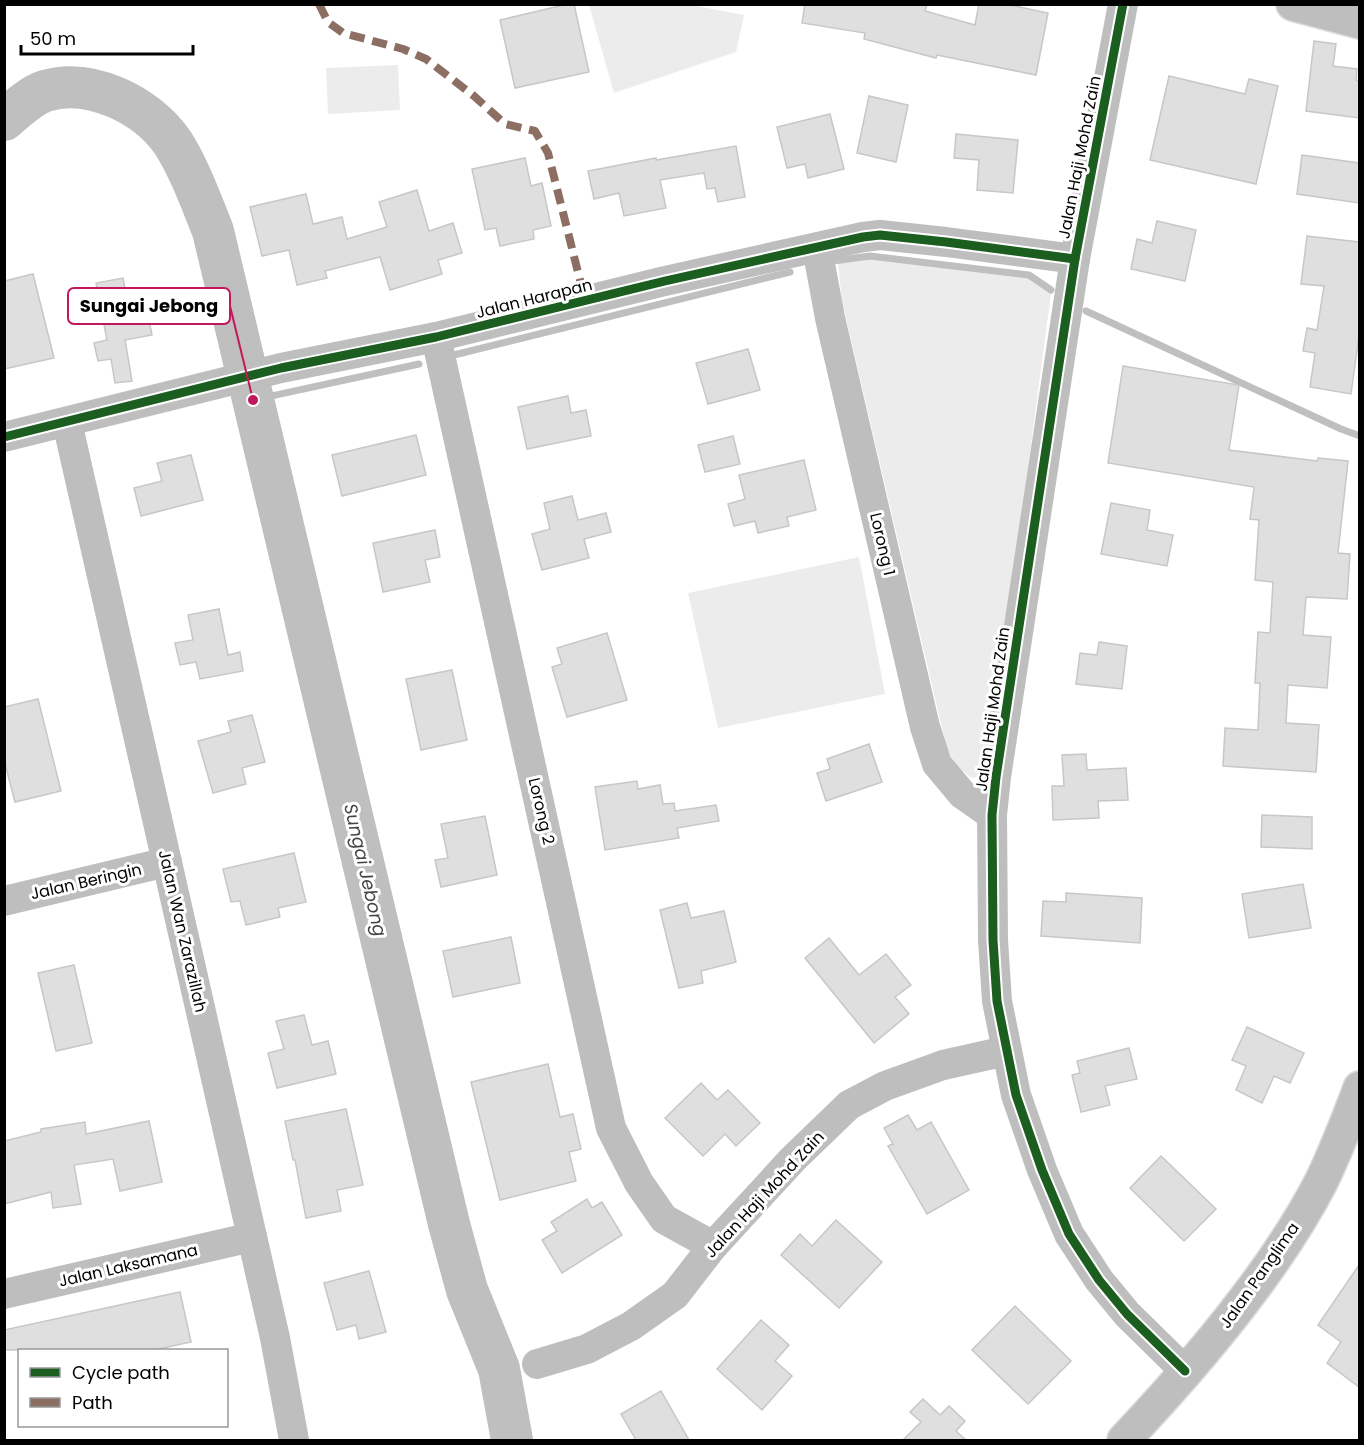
<svg xmlns="http://www.w3.org/2000/svg" width="1364" height="1445" font-family="Poppins,sans-serif">
	<rect width="100%" height="100%" fill="#fff"/>
	<g fill="#ececec">
		<polygon points="589,5 691,5 744,15 736,52 614,93"/>
		<polygon points="398,65 400,110 328,114 326,68"/>
		<path d="M871 258 1029 276 1051 293 988 769 980 776 972 778C957 768 951 759 945 741L842 301 838 262Z"/>
		<polygon points="859,557 885,694 718,728 688,593"/>
	</g>
	<g fill="none" stroke-linecap="round" stroke-linejoin="round">
		<g stroke="#bfbfbf" stroke-width="7">
			<polyline points="833,261 870,256 1029,275 1051,290"/>
			<polyline points="1086,311 1341,429 1360,436"/>
			<polyline points="454,355 790,272"/>
			<polyline points="253,400 419,364"/>
		</g>
		<path stroke="#bfbfbf" stroke-width="42" d="M4 120C16 110 30 96 45 91 90 77 147 105 173 143 190 170 201 201 213 231L449 1224 467 1290 499 1369 512 1440"/>
	</g>
	<g fill="#dfdfdf" stroke="#c7c7c7" stroke-width="1.5">
		<polygon points="568,4 574,4 589,72 515,88 500,20"/>
		<polygon points="805,4 927,4 925,11 975,25 979,4 1005,4 1048,13 1036,75 937,55 936,58 864,39 865,33 802,23"/>
		<polygon points="1314,41 1336,44 1333,66 1357,69 1356,80 1359,81 1359,118 1306,111"/>
		<polygon points="1169,76 1245,94 1249,79 1278,86 1256,184 1150,160"/>
		<polygon points="869,96 908,105 896,162 857,153"/>
		<polygon points="830,114 844,169 808,178 805,164 787,168 777,127"/>
		<polygon points="956,134 1018,140 1013,193 977,190 979,160 954,158"/>
		<polygon points="736,146 745,197 718,202 715,188 707,189 704,173 660,180 666,208 624,216 619,193 594,199 588,171 656,158 656,160"/>
		<polygon points="1302,155 1359,163 1359,203 1297,194"/>
		<polygon points="525,158 531,186 542,183 551,226 533,230 534,239 500,246 496,228 485,230 472,169"/>
		<polygon points="417,190 429,231 453,223 462,253 438,260 442,274 390,290 380,257 325,271 327,278 297,285 289,250 262,256 250,207 306,194 313,224 342,217 347,239 387,227 379,202"/>
		<polygon points="1157,221 1196,230 1185,281 1131,269 1137,239 1152,243"/>
		<polygon points="1307,236 1359,242 1359,336 1351,394 1310,387 1315,353 1303,351 1307,328 1317,330 1324,286 1301,284"/>
		<polygon points="33,274 54,358 4,369 4,281"/>
		<polygon points="123,278 126,294 143,291 152,335 125,340 132,381 115,383 111,359 98,361 94,343 107,340 96,283"/>
		<polygon points="748,349 760,390 708,404 696,363"/>
		<polygon points="1123,366 1239,385 1229,450 1317,461 1318,458 1348,461 1338,553 1350,554 1347,599 1306,597 1303,635 1331,637 1327,688 1288,685 1286,723 1319,725 1316,772 1223,766 1225,728 1258,730 1260,683 1255,683 1258,632 1270,633 1273,582 1255,580 1259,520 1250,519 1254,487 1108,463"/>
		<polygon points="568,396 571,413 586,410 591,436 527,449 518,407"/>
		<polygon points="416,435 426,475 342,496 332,455"/>
		<polygon points="733,436 740,464 705,472 698,445"/>
		<polygon points="191,455 203,500 141,516 134,488 162,481 157,463"/>
		<polygon points="804,460 816,510 787,517 789,526 758,533 755,521 734,526 728,504 745,499 739,475"/>
		<polygon points="572,496 578,520 606,513 611,532 584,539 589,558 542,570 532,534 550,529 544,503"/>
		<polygon points="1111,503 1150,510 1147,530 1173,535 1167,566 1101,554"/>
		<polygon points="435,530 440,557 425,560 430,582 383,592 373,543"/>
		<polygon points="219,609 228,655 240,652 243,671 200,679 196,662 180,665 175,643 193,640 188,615"/>
		<polygon points="607,633 627,700 567,717 552,667 562,664 557,648"/>
		<polygon points="1099,642 1127,646 1122,689 1076,684 1080,653 1097,655"/>
		<polygon points="452,670 467,740 421,750 406,679"/>
		<polygon points="38,699 61,791 15,802 4,760 4,707"/>
		<polygon points="252,715 265,762 242,768 246,784 213,793 198,741 231,732 228,721"/>
		<polygon points="869,744 882,782 826,801 817,773 830,769 827,759"/>
		<polygon points="1086,754 1087,770 1126,768 1128,800 1098,801 1099,818 1053,820 1052,786 1064,786 1062,755"/>
		<polygon points="637,781 638,789 660,785 663,804 674,803 675,811 716,805 719,821 677,828 679,838 605,850 595,787"/>
		<polygon points="1262,815 1312,817 1312,849 1261,847"/>
		<polygon points="485,816 497,875 441,887 435,860 448,858 441,824"/>
		<polygon points="294,853 306,902 278,908 280,917 246,925 240,901 231,902 223,869"/>
		<polygon points="1303,884 1311,928 1249,938 1242,894"/>
		<polygon points="1066,893 1142,898 1140,943 1041,936 1043,901 1066,902"/>
		<polygon points="687,903 691,918 724,911 736,962 701,971 703,983 679,988 660,910"/>
		<polygon points="511,937 520,983 453,997 443,951"/>
		<polygon points="829,938 859,975 886,954 911,985 895,997 909,1014 874,1043 805,958"/>
		<polygon points="74,965 92,1043 56,1051 38,973"/>
		<polygon points="304,1015 312,1045 328,1041 336,1074 277,1088 268,1053 284,1049 276,1021"/>
		<polygon points="1247,1027 1304,1053 1290,1083 1274,1076 1262,1103 1236,1090 1246,1066 1232,1060"/>
		<polygon points="1129,1048 1137,1079 1105,1086 1110,1105 1081,1112 1072,1075 1080,1073 1077,1061"/>
		<polygon points="548,1064 560,1117 573,1114 581,1149 569,1152 576,1181 500,1200 471,1082"/>
		<polygon points="701,1083 717,1100 728,1090 760,1123 736,1146 725,1134 703,1156 665,1118"/>
		<polygon points="346,1109 363,1185 337,1190 341,1211 306,1218 295,1160 293,1160 285,1121"/>
		<polygon points="908,1115 917,1130 931,1122 969,1190 927,1214 888,1146 893,1144 884,1128"/>
		<polygon points="149,1121 162,1182 120,1191 113,1159 74,1165 81,1204 53,1208 51,1192 4,1204 4,1141 41,1132 41,1129 85,1122 86,1134"/>
		<polygon points="1161,1156 1216,1209 1184,1241 1130,1188"/>
		<polygon points="587,1199 592,1208 602,1202 622,1235 562,1273 542,1240 557,1231 551,1222"/>
		<polygon points="836,1220 882,1262 839,1308 781,1255 800,1234 812,1246"/>
		<polygon points="1359,1265 1359,1387 1327,1363 1341,1342 1318,1325"/>
		<polygon points="369,1271 386,1332 359,1339 356,1325 337,1330 324,1283"/>
		<polygon points="180,1292 191,1342 154,1350 4,1350 4,1330"/>
		<polygon points="1015,1306 1071,1361 1028,1404 972,1350"/>
		<polygon points="761,1320 789,1345 775,1361 792,1376 762,1410 717,1369"/>
		<polygon points="661,1391 689,1440 636,1440 621,1414"/>
		<polygon points="923,1399 940,1415 949,1406 965,1421 956,1431 966,1440 903,1440 921,1422 910,1412"/>
	</g>
	<g fill="none" stroke-linecap="round" stroke-linejoin="round">
		<defs>
			<g id="major">
				<polyline points="1293,4 1360,22"/>
				<path d="M1124 1440C1194 1366 1274 1273 1321 1182 1336 1151 1348 1120 1360 1088"/>
			</g>
		</defs>
		<use href="#major" stroke="#dbdbdb" stroke-width="36"/>
		<g stroke="#bebebe" stroke-width="30">
			<polyline points="1123,4 1075,259 996,777 992,815 993,940 997,1001 1016,1095 1042,1170 1069,1234 1099,1280 1127,1314 1185,1371"/>
			<polyline points="817,248 830,318 925,727 937,764 962,794 992,815"/>
			<polyline points="436,337 611,1128 639,1183 664,1219 713,1246"/>
			<polyline points="67,422 275,1338 294,1440"/>
			<polyline points="4,437 281,368 436,337 665,281 863,237 880,235 946,242 1075,259"/>
			<polyline points="4,901 167,862"/>
			<polyline points="4,1294 252,1237"/>
			<polyline points="537,1364 587,1349 631,1326 675,1295 713,1246 793,1159 849,1105 885,1086 943,1065 1006,1051"/>
		</g>
		<use href="#major" stroke="#bebebe" stroke-width="33"/>
		<polyline stroke="#8d6e63" stroke-width="8" stroke-dasharray="15 8" stroke-linecap="butt" points="319,4 328,22 343,33 403,49 426,59 474,96 505,124 535,131 548,153 585,300"/>
		<defs>
			<g id="cycleway">
				<polyline points="1123,4 1075,259 996,777 992,815 993,940 997,1001 1016,1095 1042,1170 1069,1234 1099,1280 1127,1314 1185,1371"/>
				<polyline points="4,437 281,368 436,337 665,281 863,237 880,235 946,242 1075,259"/>
			</g>
		</defs>
		<use href="#cycleway" stroke="#fff" stroke-width="13"/>
		<use href="#cycleway" stroke="#1b5e20" stroke-width="9"/>
	</g>
	<g text-anchor="middle" stroke-width="6" stroke-linejoin="round" paint-order="stroke">
		<g font-size="16" fill="#000" stroke="#fff">
			<text transform="translate(1079 157) rotate(-79)" y="6">Jalan Haji Mohd Zain</text>
			<text transform="translate(534 298) rotate(-14)" y="6">Jalan Harapan</text>
			<text transform="translate(883 544) rotate(77)" y="6">Lorong 1</text>
			<text transform="translate(992 709) rotate(-82)" y="6">Jalan Haji Mohd Zain</text>
			<text transform="translate(542 811) rotate(77)" y="6">Lorong 2</text>
			<text transform="translate(86 881) rotate(-13)" y="6">Jalan Beringin</text>
			<text transform="translate(183 931) rotate(77)" y="6">Jalan Wan Zarazillah</text>
			<text transform="translate(764 1194) rotate(-47)" y="6">Jalan Haji Mohd Zain</text>
			<text transform="translate(128 1265) rotate(-13)" y="6">Jalan Laksamana</text>
			<text transform="translate(1259 1275) rotate(-55)" y="6">Jalan Panglima</text>
		</g>
		<g font-size="18" font-style="italic" fill="#444" stroke="#fff">
			<text transform="translate(365 870) rotate(77)" y="6">Sungai Jebong</text>
		</g>
	</g>
	<path fill="none" stroke="#c2185b" stroke-width="2" d="M253 400L230 306"/>
	<circle fill="#c2185b" stroke="#fff" stroke-width="2" cx="253" cy="400" r="6"/>
	<rect fill="#fff" stroke="#c2185b" stroke-width="2" x="68" y="288" width="162" height="36" rx="6"/>
	<g font-size="18" text-anchor="middle" font-weight="bold" fill="#000">
		<text x="149" y="312">Sungai Jebong</text>
	</g>
	<rect width="1364" height="1445" fill="none" stroke="#000000" stroke-width="12"/>
	<rect x="18" y="1349" width="210" height="78" fill="#ffffff" stroke="#999999" stroke-width="1.5"/>
	<rect x="30" y="1368" width="30" height="9" fill="#1b5e20" stroke="#999999" stroke-width="1.5"/>
	<text x="72" y="1379" font-size="18" fill="#000000">Cycle path</text>
	<rect x="30" y="1398" width="30" height="9" fill="#8d6e63" stroke="#999999" stroke-width="1.5"/>
	<text x="72" y="1409" font-size="18" fill="#000000">Path</text>
	<path d="M21 45v9h172v-9" fill="none" stroke="#000000" stroke-width="3"/>
	<text x="30" y="45" font-size="18" fill="#000000" stroke="#ffffff" stroke-width="4.5" paint-order="stroke">50 m</text>
</svg>
